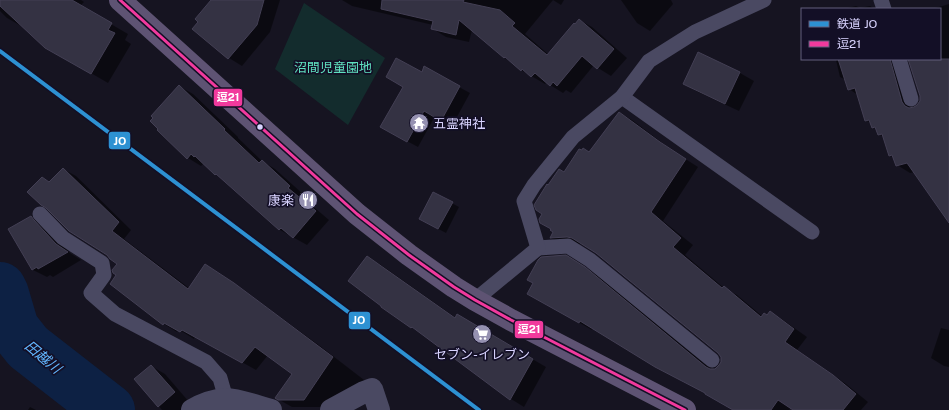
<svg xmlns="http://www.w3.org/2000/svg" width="949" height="410" font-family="'Public Sans','Noto Sans JP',sans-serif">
	<rect width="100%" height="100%" fill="#161421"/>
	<polygon fill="#132c2d" points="304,3 385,58 348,125 275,69"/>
	<g fill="#0007">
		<polygon points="0,0 81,0 84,2 80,6 128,34 125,40 131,44 108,83 46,47 23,27 7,18 0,11"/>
		<polygon points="212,0 280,0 270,32 242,66 229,58 194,29"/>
		<polygon points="342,0 553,0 525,34 549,55 579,20 592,27 627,58 611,76 598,68 594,65 571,93 566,90 563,93 550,85 547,82 545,84 521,70 513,63 505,58 472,30 469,42 446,37 433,29 433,25 352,6"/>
		<polygon points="553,0 564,0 561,5"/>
		<polygon points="621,0 671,0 673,4 650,31 637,23"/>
		<polygon points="949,4 949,222 915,172 910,173 897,165 894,158 889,155 885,138 879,134 877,130 873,127 872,124 866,120 858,95 849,89 846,80 840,77 836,60 834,59 908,59 906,60 903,69 915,108 921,102 921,96 909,59 940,59 940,9 932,9"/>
		<polygon points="856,6 860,8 870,6 875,9 844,9"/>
		<polygon points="699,53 740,73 754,81 739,111 698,92 685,84"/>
		<polygon points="424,68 470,93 452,126 435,116 418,147 392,133 423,73"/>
		<polygon points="179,86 193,94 238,137 238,138 262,161 275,169 303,194 301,196 329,220 307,245 280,230 222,178 216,174 204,163 201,166 188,158"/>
		<polygon points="619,113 632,120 673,151 698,167 663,221 693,245 685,255 724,288 737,295 762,316 768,316 771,312 783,320 807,337 797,350 846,384 868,402 861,410 795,410 791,408 789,410 735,410 593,328 592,330 529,294 579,264 598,276 712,370 715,369 722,362 721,357 718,352 596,252 584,245 581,244 564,245 551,238 554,232 543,213 548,186 565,174 590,153"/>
		<polygon points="63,169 76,176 131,230 124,239 189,288 206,265 219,273 320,346 368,383 337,407 292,407 276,398 293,374 268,355 256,370 195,336 194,339 178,329 177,332 164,324 111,284 118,275 119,264 42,178 50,182"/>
		<polygon points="433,193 459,207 446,233 427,223"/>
		<polygon points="31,217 45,225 47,229 70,253 81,260 53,277 50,275 47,277 33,270 10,230"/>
		<polygon points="367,257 381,265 456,318 457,315 546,367 524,407 511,399 422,333 412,327"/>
		<polygon points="941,328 949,330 949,367 944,366 931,358"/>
		<polygon points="151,366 165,374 196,410 162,410 136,379"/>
		<polygon points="30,407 36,410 28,410"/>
	</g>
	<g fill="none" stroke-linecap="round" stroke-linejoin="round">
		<polyline stroke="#0d2144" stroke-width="52" points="0,288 3,294 13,328 28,347 109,410"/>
	</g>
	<g fill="#343243" stroke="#433f54">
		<polygon points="0,0 72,0 112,23 108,30 115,33 91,74 45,48 0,6"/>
		<polygon points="211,0 264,0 257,25 228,59 192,29 198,22 195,19"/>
		<polygon points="382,0 464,0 463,2 500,10 515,23 512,26 547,55 574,23 575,24 579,19 614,49 597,69 582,56 557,86 553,82 550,86 535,73 531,77 522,69 521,71 505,57 504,58 459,20 456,35 431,29 433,21 381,9"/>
		<polygon points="698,52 740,72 725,104 683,84"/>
		<polygon points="396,58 422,72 424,66 460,86 441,121 424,111 407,142 380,127 403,87 386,77"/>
		<polygon points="838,59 890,59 902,102 905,106 909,108 914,107 917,105 920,101 920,96 908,59 949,59 949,223 907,163 896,166 892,155 889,156 882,134 878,135 875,127 872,128 869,120 865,121 855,88 848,90"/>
		<polygon points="179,85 225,129 224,130 259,163 262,160 290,186 288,188 316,211 293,238 281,228 279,230 216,174 215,175 195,156 194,157 191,154 187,159 157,130 158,129 150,121 153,118 151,116"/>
		<polygon points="619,112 660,142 686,159 651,212 681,238 673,247 722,288 724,286 761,317 764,313 767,315 770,311 794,329 785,342 833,375 856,394 843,410 793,410 778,400 771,410 733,410 705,394 705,393 655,367 580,321 579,323 527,294 533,283 527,280 538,260 541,257 566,255 585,267 706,367 710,369 715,369 719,365 721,362 721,357 718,353 596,253 572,238 567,237 550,238 553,232 550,230 551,229 540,223 539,219 542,214 536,210 534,205 547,184 548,185 559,169 564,172 579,149 582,150 583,148 589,152"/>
		<polygon points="63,168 119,222 112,231 188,289 205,264 234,283 333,357 304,400 278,400 275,398 292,374 255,347 242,363 182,330 180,332 164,323 163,325 110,284 116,275 113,273 112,270 117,264 110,259 107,255 69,231 46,208 41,205 27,192 42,177 49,182"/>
		<polygon points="433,192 453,202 438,229 419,219"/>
		<polygon points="31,216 34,220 56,244 68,252 38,269 37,267 32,270 8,229"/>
		<polygon points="367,256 455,318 457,314 533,359 510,400 412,327 411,328 381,307 381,306 348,281"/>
		<polygon points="151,365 175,392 158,407 134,379"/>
	</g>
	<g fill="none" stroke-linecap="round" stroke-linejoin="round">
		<g stroke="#4a4962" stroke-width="15">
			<polyline points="881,0 884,9"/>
			<polyline points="899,59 911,99"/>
			<polyline points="622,97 812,232"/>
			<polyline points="40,214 63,238 102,263 104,275 91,293 115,314 206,362 220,378 226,399"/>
			<polyline points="538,248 568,246 590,260 712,360"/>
			<polyline points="475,300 538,248 524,201 534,185 573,137 622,97 649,61 695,32 764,0"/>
		</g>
		<g stroke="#4a4962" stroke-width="22">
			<path d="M192 410C202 404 213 400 225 399 236 398 259 407 271 410"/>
			<polyline points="331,410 364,392 372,389 379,410"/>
		</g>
		<polyline stroke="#5e5373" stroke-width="22" points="120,0 357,214 409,255 454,287 475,300 511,320 685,410"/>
		<defs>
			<polyline id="bus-1" points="120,0 357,214 409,255 454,287 475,300 511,320 685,410"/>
		</defs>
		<use href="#bus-1" stroke="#130f26" stroke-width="6"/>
		<use href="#bus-1" stroke="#f13a9d" stroke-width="3"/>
		<defs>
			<polyline id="rail-1" points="0,51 479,410"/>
		</defs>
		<use href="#rail-1" stroke="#130f26" stroke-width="7"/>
		<use href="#rail-1" stroke="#2d91d2" stroke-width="4"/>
	</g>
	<defs>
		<symbol id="temple-disc" viewBox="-11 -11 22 22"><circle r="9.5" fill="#9591b1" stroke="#130f26"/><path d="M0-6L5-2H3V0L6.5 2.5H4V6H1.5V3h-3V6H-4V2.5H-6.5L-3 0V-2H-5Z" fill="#fff"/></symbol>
		<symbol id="restaurant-disc" viewBox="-11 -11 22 22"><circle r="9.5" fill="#9591b1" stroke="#130f26"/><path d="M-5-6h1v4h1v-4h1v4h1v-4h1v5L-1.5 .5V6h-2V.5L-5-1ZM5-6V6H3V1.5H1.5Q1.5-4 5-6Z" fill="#fff"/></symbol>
		<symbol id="supermarket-disc" viewBox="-11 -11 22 22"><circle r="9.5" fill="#9591b1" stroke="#130f26"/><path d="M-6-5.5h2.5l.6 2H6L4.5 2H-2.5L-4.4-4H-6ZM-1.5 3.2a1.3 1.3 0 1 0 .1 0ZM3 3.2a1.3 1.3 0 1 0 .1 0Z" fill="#fff"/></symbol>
	</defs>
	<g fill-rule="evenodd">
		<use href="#temple-disc" x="408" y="112" width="22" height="22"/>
		<use href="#restaurant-disc" x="297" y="189" width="22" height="22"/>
		<use href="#supermarket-disc" x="471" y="323" width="22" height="22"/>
	</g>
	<circle fill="#d9d4ff" stroke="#130f26" stroke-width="1.5" cx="260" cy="127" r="3.5"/>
	<g text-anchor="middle" stroke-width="3.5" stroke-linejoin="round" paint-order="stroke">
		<g font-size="13" fill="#5fe0c0" stroke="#130f26">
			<text x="333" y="72">沼間児童園地</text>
		</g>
		<g font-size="13" fill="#d9d4ff" stroke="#130f26" text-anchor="start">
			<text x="433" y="128">五霊神社</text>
			<text x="294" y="205" text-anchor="end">康楽</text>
			<text x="482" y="359" text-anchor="middle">セブン-イレブン</text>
		</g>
		<g font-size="14" font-style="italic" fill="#62b6ff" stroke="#130f26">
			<text transform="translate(43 357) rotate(40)" y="5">田越川</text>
		</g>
	</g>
	<g stroke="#130f26" stroke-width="1.5">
		<rect x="213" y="88" width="30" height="19" rx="4" fill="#f13a9d"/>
		<rect x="108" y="131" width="23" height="19" rx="4" fill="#2d91d2"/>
		<rect x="348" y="311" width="23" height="19" rx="4" fill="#2d91d2"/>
		<rect x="514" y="320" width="30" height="19" rx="4" fill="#f13a9d"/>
	</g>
	<g font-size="11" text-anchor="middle" font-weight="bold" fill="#fff">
		<text x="228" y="101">逗21</text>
		<text x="120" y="145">JO</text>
		<text x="359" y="324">JO</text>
		<text x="529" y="333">逗21</text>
	</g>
	<rect x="801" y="8" width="140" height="52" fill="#130f26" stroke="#625e7d"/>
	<rect x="809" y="21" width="20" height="6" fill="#2d91d2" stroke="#625e7d"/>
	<text x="837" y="28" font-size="12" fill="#d9d4ff">鉄道 JO</text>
	<rect x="809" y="41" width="20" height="6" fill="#f13a9d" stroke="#625e7d"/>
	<text x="837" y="48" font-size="12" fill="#d9d4ff">逗21</text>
</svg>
